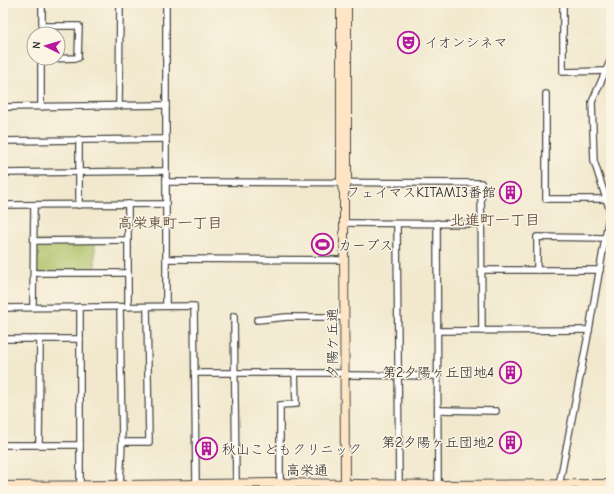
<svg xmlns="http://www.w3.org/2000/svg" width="614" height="494" font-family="'Comic Neue','Klee One',sans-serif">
	<rect width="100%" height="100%" fill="#fcf5e5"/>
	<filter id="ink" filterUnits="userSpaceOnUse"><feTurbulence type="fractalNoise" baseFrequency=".025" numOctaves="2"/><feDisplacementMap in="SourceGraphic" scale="8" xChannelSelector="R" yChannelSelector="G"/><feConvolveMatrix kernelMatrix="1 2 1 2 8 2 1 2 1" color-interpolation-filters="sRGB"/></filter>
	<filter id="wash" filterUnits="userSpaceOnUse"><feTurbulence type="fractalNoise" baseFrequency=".012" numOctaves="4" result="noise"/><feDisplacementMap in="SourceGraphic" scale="16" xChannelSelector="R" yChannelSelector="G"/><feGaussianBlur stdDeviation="0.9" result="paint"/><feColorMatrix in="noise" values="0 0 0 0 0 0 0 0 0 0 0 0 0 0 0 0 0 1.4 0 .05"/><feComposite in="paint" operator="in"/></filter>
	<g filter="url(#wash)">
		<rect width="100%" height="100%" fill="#f1e8cd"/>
		<polygon fill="#aac065" stroke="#6a7648" points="95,240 95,273 34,273 34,241"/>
	</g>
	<g filter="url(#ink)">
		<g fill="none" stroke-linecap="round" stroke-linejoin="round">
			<defs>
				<g id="street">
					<polyline points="563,3 563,72 606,71"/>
					<polyline points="42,34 42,3"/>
					<polyline points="41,59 78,58 79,26 42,26"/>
					<polyline points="546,94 546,199 607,199"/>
					<polyline points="119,106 120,3"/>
					<polyline points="3,107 166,105"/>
					<polyline points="41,107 41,58"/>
					<polyline points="3,141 166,139"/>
					<polyline points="3,173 166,171"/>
					<polyline points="166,182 481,183 482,331"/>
					<polyline points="3,205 166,204"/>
					<polyline points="79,205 79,139"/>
					<polyline points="344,223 481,224"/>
					<polyline points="437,223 438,485"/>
					<polyline points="397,224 399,485"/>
					<polyline points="34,241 127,240"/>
					<polyline points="166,259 344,260"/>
					<polyline points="481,270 600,270"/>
					<polyline points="537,270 537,237 606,238"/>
					<polyline points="34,273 128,273"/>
					<polyline points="166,306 166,3"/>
					<polyline points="33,307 34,205"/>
					<polyline points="80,307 80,485"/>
					<polyline points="120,307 122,442 120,485"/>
					<polyline points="128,307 128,204"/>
					<polyline points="3,308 194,306 196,483"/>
					<polyline points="234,316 236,483"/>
					<polyline points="257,320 287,317 345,317"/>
					<polyline points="438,331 589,330"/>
					<polyline points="3,339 80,339"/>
					<polyline points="196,373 345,373"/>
					<polyline points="345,375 438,376"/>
					<polyline points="438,410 496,411"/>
					<polyline points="122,442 149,442 147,307"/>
					<polyline points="3,445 80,445"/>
					<polyline points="39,445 40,339"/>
					<polyline points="280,483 280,405 296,404 295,372"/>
					<polyline points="558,491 589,330 610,211 594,161 592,102 611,59"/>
				</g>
				<g id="secondary">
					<polyline points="341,3 341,183 344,193"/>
					<polyline points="3,486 120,485 277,483 438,485 611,484"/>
					<polyline points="345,491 344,223 344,194 347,183 347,3"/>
				</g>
			</defs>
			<use href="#street" stroke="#494743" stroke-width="8"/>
			<use href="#secondary" stroke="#494743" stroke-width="10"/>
			<use href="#street" stroke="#fff" stroke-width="5.5"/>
			<use href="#secondary" stroke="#fde5c5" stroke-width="8"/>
		</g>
	</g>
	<defs>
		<symbol id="theatre-ring" viewBox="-11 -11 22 22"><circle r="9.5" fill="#fcf5e5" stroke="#b5179e" stroke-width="1.5"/><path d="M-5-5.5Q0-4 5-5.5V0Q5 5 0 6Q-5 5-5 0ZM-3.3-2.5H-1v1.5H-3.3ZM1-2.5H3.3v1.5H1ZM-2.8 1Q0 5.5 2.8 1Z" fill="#b5179e"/></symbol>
		<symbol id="building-ring" viewBox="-11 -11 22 22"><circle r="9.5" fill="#fcf5e5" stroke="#b5179e" stroke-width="1.5"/><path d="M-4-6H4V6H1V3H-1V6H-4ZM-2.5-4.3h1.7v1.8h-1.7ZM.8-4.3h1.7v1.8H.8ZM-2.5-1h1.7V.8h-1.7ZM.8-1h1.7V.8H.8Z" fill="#b5179e"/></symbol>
		<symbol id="stadium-ring" viewBox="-11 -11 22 22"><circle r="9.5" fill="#fcf5e5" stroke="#b5179e" stroke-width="1.5"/><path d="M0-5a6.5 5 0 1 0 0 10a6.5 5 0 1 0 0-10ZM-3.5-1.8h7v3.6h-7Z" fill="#b5179e"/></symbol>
	</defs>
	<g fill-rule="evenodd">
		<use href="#theatre-ring" x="396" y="30" width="25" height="25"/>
		<use href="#building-ring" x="498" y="180" width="25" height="25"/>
		<use href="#stadium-ring" x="310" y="232" width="25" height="25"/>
		<use href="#building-ring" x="498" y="360" width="25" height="25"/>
		<use href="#building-ring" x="498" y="430" width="25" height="25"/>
		<use href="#building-ring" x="194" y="436" width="25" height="25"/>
	</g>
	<g text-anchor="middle" stroke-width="3" stroke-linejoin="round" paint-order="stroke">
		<g font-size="14" fill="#2b2b2b" stroke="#fcf5e5" text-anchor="start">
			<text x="424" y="47">イオンシネマ</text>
			<text x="496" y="197" text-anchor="end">フェイマスKITAMI3番館</text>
			<text x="338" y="250">カーブス</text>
			<text x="494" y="377" text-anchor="end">第2夕陽ヶ丘団地4</text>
			<text x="494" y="447" text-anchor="end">第2夕陽ヶ丘団地2</text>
			<text x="222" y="454">秋山こどもクリニック</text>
		</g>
		<g font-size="14" fill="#2b2b2b" stroke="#fcf5e5">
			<text transform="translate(332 343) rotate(-90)" y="5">夕陽ケ丘通</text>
			<text transform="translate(307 470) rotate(1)" y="5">高栄通</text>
		</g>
		<g font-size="15" font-weight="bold" fill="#695747" stroke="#fcf5e5">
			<text x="495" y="225">北進町一丁目</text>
			<text x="170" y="228">高栄東町一丁目</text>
		</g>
	</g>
	<rect width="614" height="494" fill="none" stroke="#fcf5e5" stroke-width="16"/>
	<g transform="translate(46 46) rotate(275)"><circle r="19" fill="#fcf5e5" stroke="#a8a49b"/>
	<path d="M0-3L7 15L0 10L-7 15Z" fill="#b5179e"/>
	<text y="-6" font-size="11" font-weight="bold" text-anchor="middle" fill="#2b2b2b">N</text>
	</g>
</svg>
